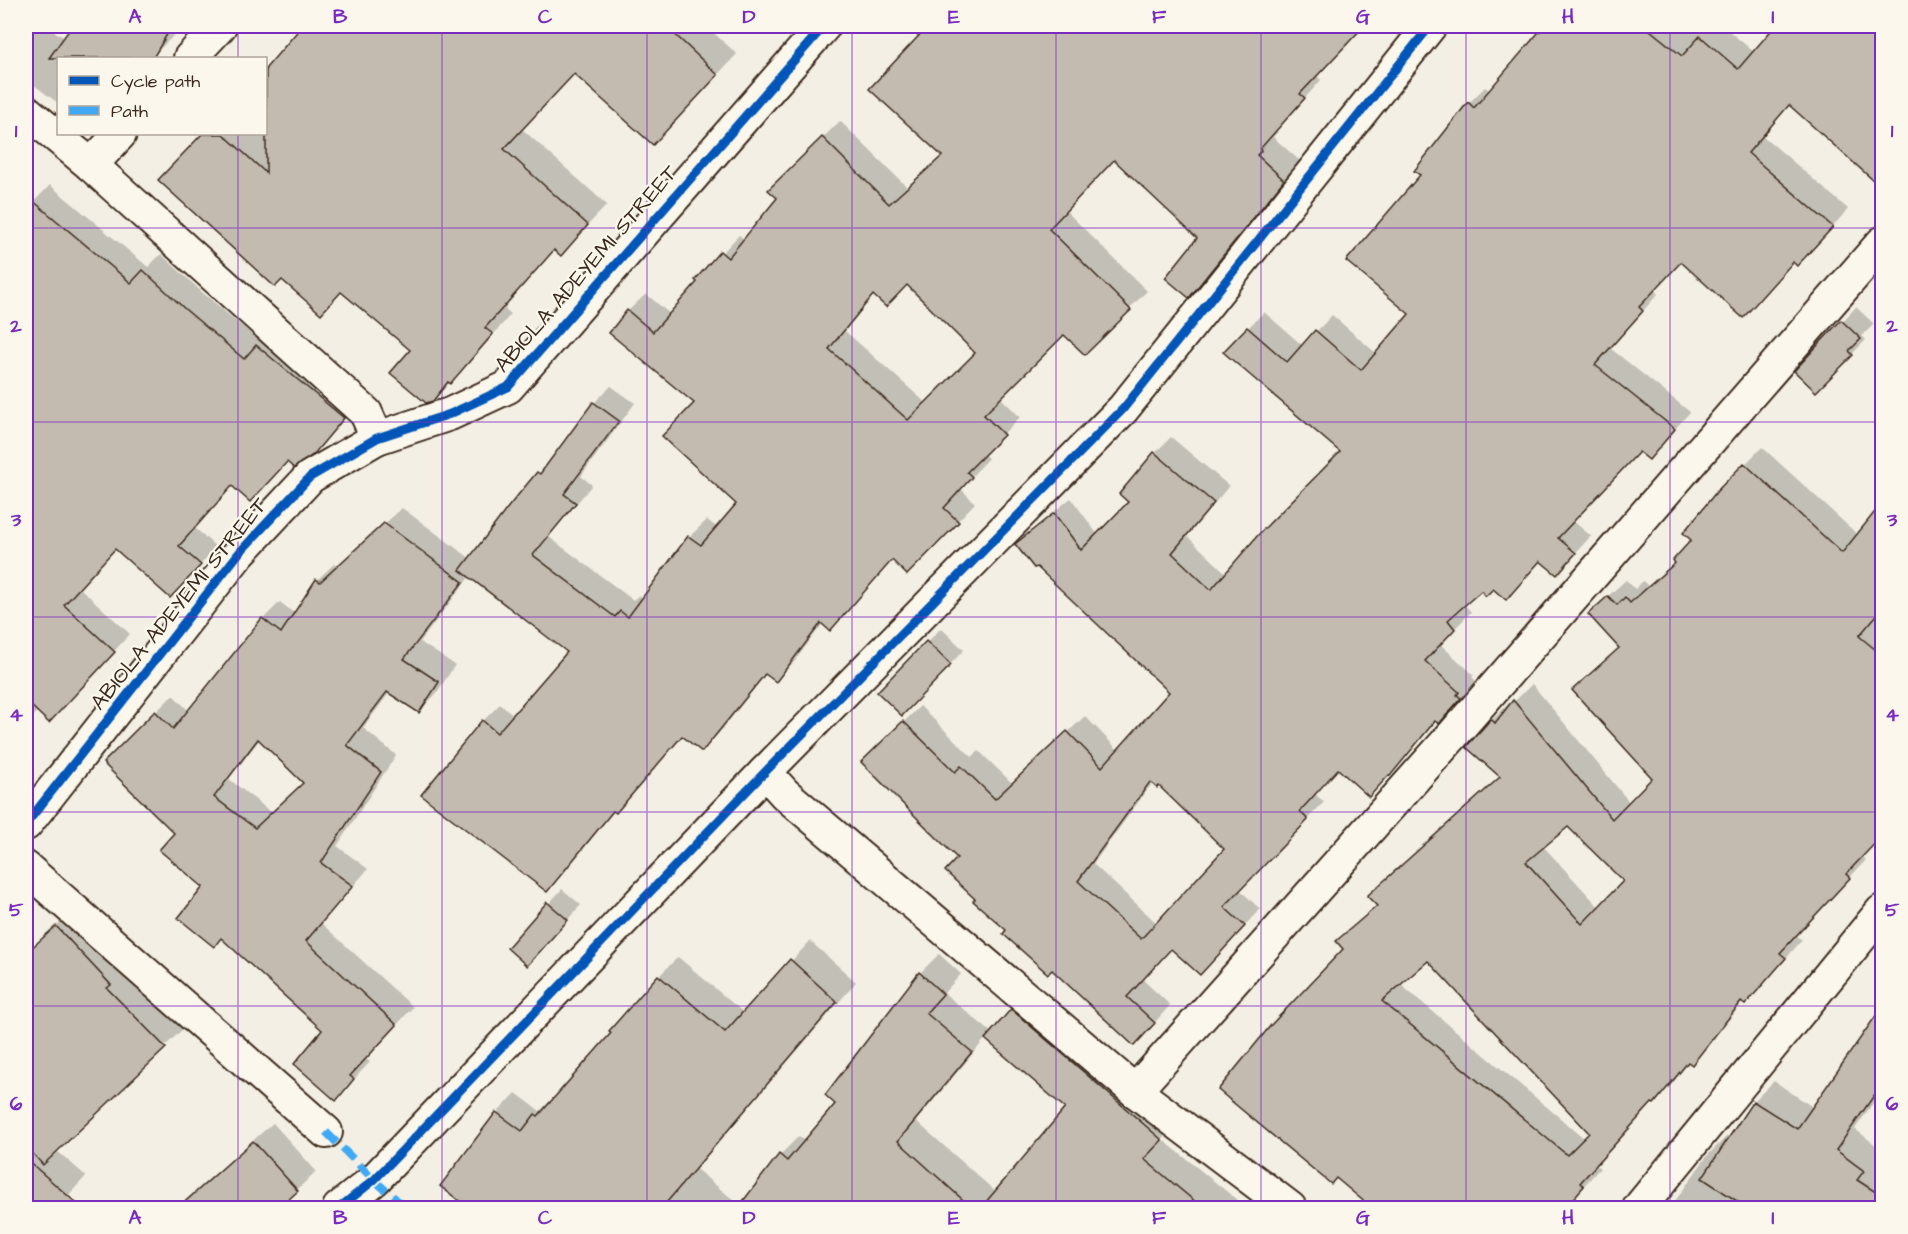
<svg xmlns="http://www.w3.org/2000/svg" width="1908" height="1234" font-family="'Architects Daughter',sans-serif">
	<rect width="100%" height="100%" fill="#f3efe4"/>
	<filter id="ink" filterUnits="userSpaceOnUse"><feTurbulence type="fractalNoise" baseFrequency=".0167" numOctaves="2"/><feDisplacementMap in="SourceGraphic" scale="12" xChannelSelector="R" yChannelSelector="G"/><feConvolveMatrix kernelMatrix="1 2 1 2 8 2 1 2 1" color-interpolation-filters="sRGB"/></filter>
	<g filter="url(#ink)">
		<g fill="#0003" fill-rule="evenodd">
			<polygon points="26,26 46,26 96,58 58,58 58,103 26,79"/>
			<polygon points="93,26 179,26 174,35 155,54 149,51 141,58 135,58"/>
			<polygon points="304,26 706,26 737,54 672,123 575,73 522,129 607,205 560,254 555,249 504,308 511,314 470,362 432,399 412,350 342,291 321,312 282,278 161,180 204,134 266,134 266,70"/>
			<path d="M914 26H1363L1317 76 1321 80 1276 131 1278 132 1273 137 1300 161 1207 278 1189 296 1199 238 1114 158 1065 210 1147 291 1085 353 1064 333 1000 397 1020 417 983 454 988 458 961 489 975 503 907 573 893 559 830 629 823 623 794 662 776 680 767 673 719 733 702 750 683 736 633 794 615 810 564 873 547 890 483 721 500 704 514 715 569 651 470 576 420 642 455 665 436 694 419 711 390 692 363 728 396 755 337 846 368 869 321 923 413 1007 366 1059 370 1062 336 1099 325 1030 205 887 176 833 105 763 173 695 189 711 263 619 280 602 295 614 317 580 334 564 337 567 402 508 471 559 510 507 554 458 594 403 611 386 635 403 581 476 592 485 549 537 633 600 639 595 643 599 689 537 707 520 718 528 738 504 696 402 628 311 646 294 670 314 699 282 697 280 739 235 745 240 779 198 770 190 840 121 907 187 943 155 923 33ZM908 284 977 353 926 403 845 331 874 295ZM260 739 304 782 272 813 229 779Z"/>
			<polygon points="1385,26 1408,26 1398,36"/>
			<path d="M1534 26H1723L1754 52 1777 26H1882V186L1790 104 1763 136 1848 209 1814 248 1794 261 1743 316 1681 261 1654 290 1658 294 1610 348 1690 412 1649 458 1639 451 1573 521 1591 536 1557 573 1541 560 1522 582 1481 589 1464 604 1471 612 1440 644 1474 675 1472 677 1476 681 1455 706 1438 722 1437 721 1390 774 1338 768 1315 794 1324 802 1239 889 1260 909 1216 957 1172 947 1142 979 1170 1005 1150 1028 1052 968 1008 930 977 899 959 858 864 762 920 706 972 757 979 751 1013 784 1085 716 1119 751 1172 692 1017 544 1034 528 1071 498 1098 535 1130 502 1155 453 1171 437 1229 486 1187 536 1227 574 1342 452 1248 328 1264 312 1303 346 1332 315 1377 354 1411 314 1422 175 1416 170 1469 103 1485 87 1490 91 1541 32ZM1153 782 1160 784 1226 848 1158 924 1093 864Z"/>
			<polygon points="50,185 148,267 161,254 203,293 261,342 274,329 360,401 313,453 288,460 233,485 195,528 216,547 187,580 116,548 80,588 130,634 65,704 38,711 26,724 26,210"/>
			<polygon points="1856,307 1874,324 1862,336 1866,340 1816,390 1796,371"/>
			<path d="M1762 447 1858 535 1882 506V835L1862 856 1866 860 1796 935 1802 940 1762 986 1745 1003 1743 1002 1709 1045 1691 1063 1690 1061 1671 1085 1653 1101 1596 1165 1600 1168 1564 1208H1375L1345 949 1338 941 1378 905 1386 879 1501 776 1492 720 1509 703 1511 705 1532 684 1630 803 1654 778 1574 690 1620 647 1607 597 1626 580 1635 589 1643 581 1648 586 1676 561 1694 540 1718 492ZM1568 825 1625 881 1600 908 1543 846ZM1428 959 1591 1133 1585 1139 1400 984Z"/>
			<polygon points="1882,486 1882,499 1875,493"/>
			<polygon points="941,628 964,650 902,714 879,692"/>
			<polygon points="562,889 581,905 527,964 509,948"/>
			<polygon points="76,908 125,968 184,1028 56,1150 86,1176 57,1208 26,1208 26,953"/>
			<path d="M810 941 856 982 696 1169 741 1206 780 1155 799 1136 806 1141 837 1104 920 973 939 954 961 974 944 993 992 1033 1031 991 1180 1120 1162 1139 1247 1208H472L442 1186 497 1113 516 1093 540 1111 555 1096 557 1097 659 976 678 957 744 1013ZM986 1038 1067 1108 996 1192 916 1121Z"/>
			<polygon points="1882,1007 1882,1090 1855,1129 1882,1150 1876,1159 1882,1163 1882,1208 1670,1208 1707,1156 1727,1136 1730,1138 1754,1101 1774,1081 1814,1108 1864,1037 1861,1035"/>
			<polygon points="273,1123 316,1171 297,1190 276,1208 176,1208"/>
			<polygon points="386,1204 391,1208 382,1208"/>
		</g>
		<g fill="#c3bbb0" stroke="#3b2a1e" stroke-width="1.5" fill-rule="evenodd">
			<polygon points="72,26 172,26 153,58 49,58"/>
			<polygon points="302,26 666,26 718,75 653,145 574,74 504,149 588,225 561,256 554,250 485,328 493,334 450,384 448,382 433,401 426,403 390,373 410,350 341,292 321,314 282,280 275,287 158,180 202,134 223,134 266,173 266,68"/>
			<path d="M928 26H1364L1300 94 1305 98 1260 149 1261 151 1257 155 1284 180 1189 298 1165 278 1197 238 1114 160 1049 229 1131 310 1085 355 1064 335 984 415 1004 435 967 472 972 477 944 508 959 522 907 575 892 560 830 631 821 623 776 682 765 674 702 752 682 736 616 813 613 811 547 892 421 795 482 720 497 733 567 652 460 570 509 506 537 472 540 474 593 402 619 421 564 494 576 503 533 555 615 617 620 611 628 617 688 536 701 545 736 504 662 436 694 403 609 333 627 310 653 332 697 282 695 280 720 251 728 258 777 198 768 190 822 137 889 204 942 156 869 89ZM907 285 975 353 908 420 829 349 873 295 886 307Z"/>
			<path d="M1544 26H1645L1682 56 1700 36 1738 69 1775 26H1882V188L1789 105 1748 153 1833 227 1797 266 1793 262 1743 318 1681 262 1639 307 1643 311 1595 365 1675 429 1649 460 1639 452 1558 538 1576 553 1557 575 1540 561 1506 600 1493 589 1486 596 1481 591 1448 620 1455 629 1425 661 1459 692 1457 695 1461 698 1439 724 1435 721 1390 776 1389 775 1369 797 1338 769 1300 811 1308 820 1224 907 1245 926 1200 975 1171 949 1127 997 1155 1023 1134 1046 1052 970 1048 974 1003 934 1006 930 973 901 975 899 945 871 957 858 861 762 903 721 955 772 961 766 995 799 1067 731 1102 767 1169 692 1037 567 1034 568 1015 544 1054 513 1081 550 1128 502 1119 494 1154 452 1214 503 1172 553 1211 590 1258 535 1340 452 1223 352 1247 327 1287 362 1315 330 1361 370 1409 314 1346 261 1420 175 1414 171 1468 102 1474 108ZM1150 782 1157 788 1159 786 1224 849 1141 939 1078 881Z"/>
			<polygon points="26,195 131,283 143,270 186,310 244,359 256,345 344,418 314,454 294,468 287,462 250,502 232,486 179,546 201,565 170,598 115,549 64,605 115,652 49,723 26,701"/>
			<polygon points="1841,320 1861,339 1849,351 1853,355 1816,392 1794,371"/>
			<path d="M1744 463 1842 553 1882 503V609L1859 636 1882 655V836L1846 874 1850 878 1780 953 1786 958 1745 1005 1741 1002 1692 1065 1688 1062 1654 1104 1652 1103 1580 1183 1584 1186 1564 1209H1373L1336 1178 1331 1184 1218 1090 1271 1025 1343 949 1336 941 1377 906 1367 896 1500 777 1466 747 1491 719 1495 723 1513 700 1612 819 1652 778 1572 690 1619 648 1588 614 1608 596 1617 605 1625 597 1630 603 1675 563 1673 560 1691 540 1683 533 1717 491ZM1568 827 1623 881 1582 924 1526 862ZM1428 961 1589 1133 1567 1155 1382 1001Z"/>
			<path d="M384 523 463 582 404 659 439 682 419 713 387 692 347 745 381 772 321 863 353 886 306 941 397 1025 350 1076 354 1079 336 1101 294 1064 322 1030 221 938 214 947 178 918 203 887 159 850 174 833 103 763 155 711 173 729 262 618 281 633 316 579 320 582ZM258 739 303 783 255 828 214 797Z"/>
			<polygon points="926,641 951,665 902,716 877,692"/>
			<polygon points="547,902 568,920 527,966 507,948"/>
			<polygon points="56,926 111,985 107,988 166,1048 43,1165 26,1146 26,953"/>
			<polygon points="790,959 837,1002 661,1209 470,1209 440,1186 496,1112 522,1131 535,1114 538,1116 611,1033 609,1031 658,975 725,1032"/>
			<polygon points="919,972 943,994 926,1013 972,1052 898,1141 973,1209 737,1209 779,1154 787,1161 835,1104 825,1095"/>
			<polygon points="1882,1007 1882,1084 1836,1150 1864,1171 1857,1180 1882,1196 1882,1209 1749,1209 1702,1178 1753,1101 1797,1129"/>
			<polygon points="1011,1009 1162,1140 1144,1159 1204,1209 980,1209 1065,1108 985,1039"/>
			<polygon points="253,1141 298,1191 278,1209 177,1209"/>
			<polygon points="26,1159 83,1209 26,1209"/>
		</g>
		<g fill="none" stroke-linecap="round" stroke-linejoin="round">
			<defs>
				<g id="street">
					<polyline points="190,58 220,26"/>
					<polyline points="26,111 91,165 366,413 377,438"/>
					<polyline points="91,165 120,134"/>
					<polyline points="765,772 785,794 1135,1091 1290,1208"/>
					<polyline points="26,824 239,553 310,477 377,438 450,414 508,387 824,26"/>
					<polyline points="26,868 326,1132"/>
					<polyline points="1135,1091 1452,736 1882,243"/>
					<polyline points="339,1208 374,1180 765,772 1123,409 1430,26"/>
					<polyline points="1639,1208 1882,911"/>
				</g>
			</defs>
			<use href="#street" stroke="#3b2a1e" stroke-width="36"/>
			<use href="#street" stroke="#fbf7ec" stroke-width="32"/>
			<polyline stroke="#3fa9f5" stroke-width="8" stroke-dasharray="15 8" stroke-linecap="butt" points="326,1132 374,1180 406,1208"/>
			<defs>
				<g id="cycleway">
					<polyline points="26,824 239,553 310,477 377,438 450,414 508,387 824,26"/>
					<polyline points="339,1208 374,1180 765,772 1123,409 1430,26"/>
				</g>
			</defs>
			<use href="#cycleway" stroke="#fbf7ec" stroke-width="13"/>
			<use href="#cycleway" stroke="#0057b8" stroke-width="9"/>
		</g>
	</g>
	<path fill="none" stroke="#7b2cbf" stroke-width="1.5" stroke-opacity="0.55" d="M238 26V58M442 26V1208M647 26V1208M852 26V1208M1056 26V1208M1261 26V1208M1466 26V1208M1670 26V1208M238 134V1208M26 228H1882M26 422H1882M26 617H1882M26 812H1882M26 1006H1882"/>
	<g text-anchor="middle" stroke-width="4.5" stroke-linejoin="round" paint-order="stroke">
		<g font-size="22" fill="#3b2a1e" stroke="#fbf7ec">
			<text transform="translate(585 268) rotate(-49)" y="8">ABIOLA ADEYEMI STREET</text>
			<text transform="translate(178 603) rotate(-51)" y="8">ABIOLA ADEYEMI STREET</text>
		</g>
	</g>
	<rect width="1908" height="1234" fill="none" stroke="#fbf7ec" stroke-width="66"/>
	<rect x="57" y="57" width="210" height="78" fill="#fbf7ec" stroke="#aea59a" stroke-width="1.5"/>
	<rect x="69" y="76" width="30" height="9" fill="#0057b8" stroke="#aea59a" stroke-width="1.5"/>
	<text x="111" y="87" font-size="18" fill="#3b2a1e">Cycle path</text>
	<rect x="69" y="106" width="30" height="9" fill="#3fa9f5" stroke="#aea59a" stroke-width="1.5"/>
	<text x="111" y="117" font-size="18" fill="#3b2a1e">Path</text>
	<rect x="33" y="33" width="1842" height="1168" fill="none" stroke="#7b2cbf" stroke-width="2"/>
	<g font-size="20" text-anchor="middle" font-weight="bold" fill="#7b2cbf">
		<text x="135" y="23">A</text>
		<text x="340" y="23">B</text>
		<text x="545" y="23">C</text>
		<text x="749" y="23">D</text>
		<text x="954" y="23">E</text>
		<text x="1159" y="23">F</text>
		<text x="1363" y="23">G</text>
		<text x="1568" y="23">H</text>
		<text x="1773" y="23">I</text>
		<text x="16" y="137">1</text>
		<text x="1892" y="137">1</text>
		<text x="16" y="332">2</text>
		<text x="1892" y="332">2</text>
		<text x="16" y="526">3</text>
		<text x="1892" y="526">3</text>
		<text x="16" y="721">4</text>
		<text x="1892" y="721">4</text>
		<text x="16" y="916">5</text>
		<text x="1892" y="916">5</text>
		<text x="16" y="1110">6</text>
		<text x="1892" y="1110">6</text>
		<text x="135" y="1224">A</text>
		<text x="340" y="1224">B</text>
		<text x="545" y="1224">C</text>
		<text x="749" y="1224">D</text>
		<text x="954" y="1224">E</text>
		<text x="1159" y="1224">F</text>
		<text x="1363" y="1224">G</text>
		<text x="1568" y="1224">H</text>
		<text x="1773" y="1224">I</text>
	</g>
</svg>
